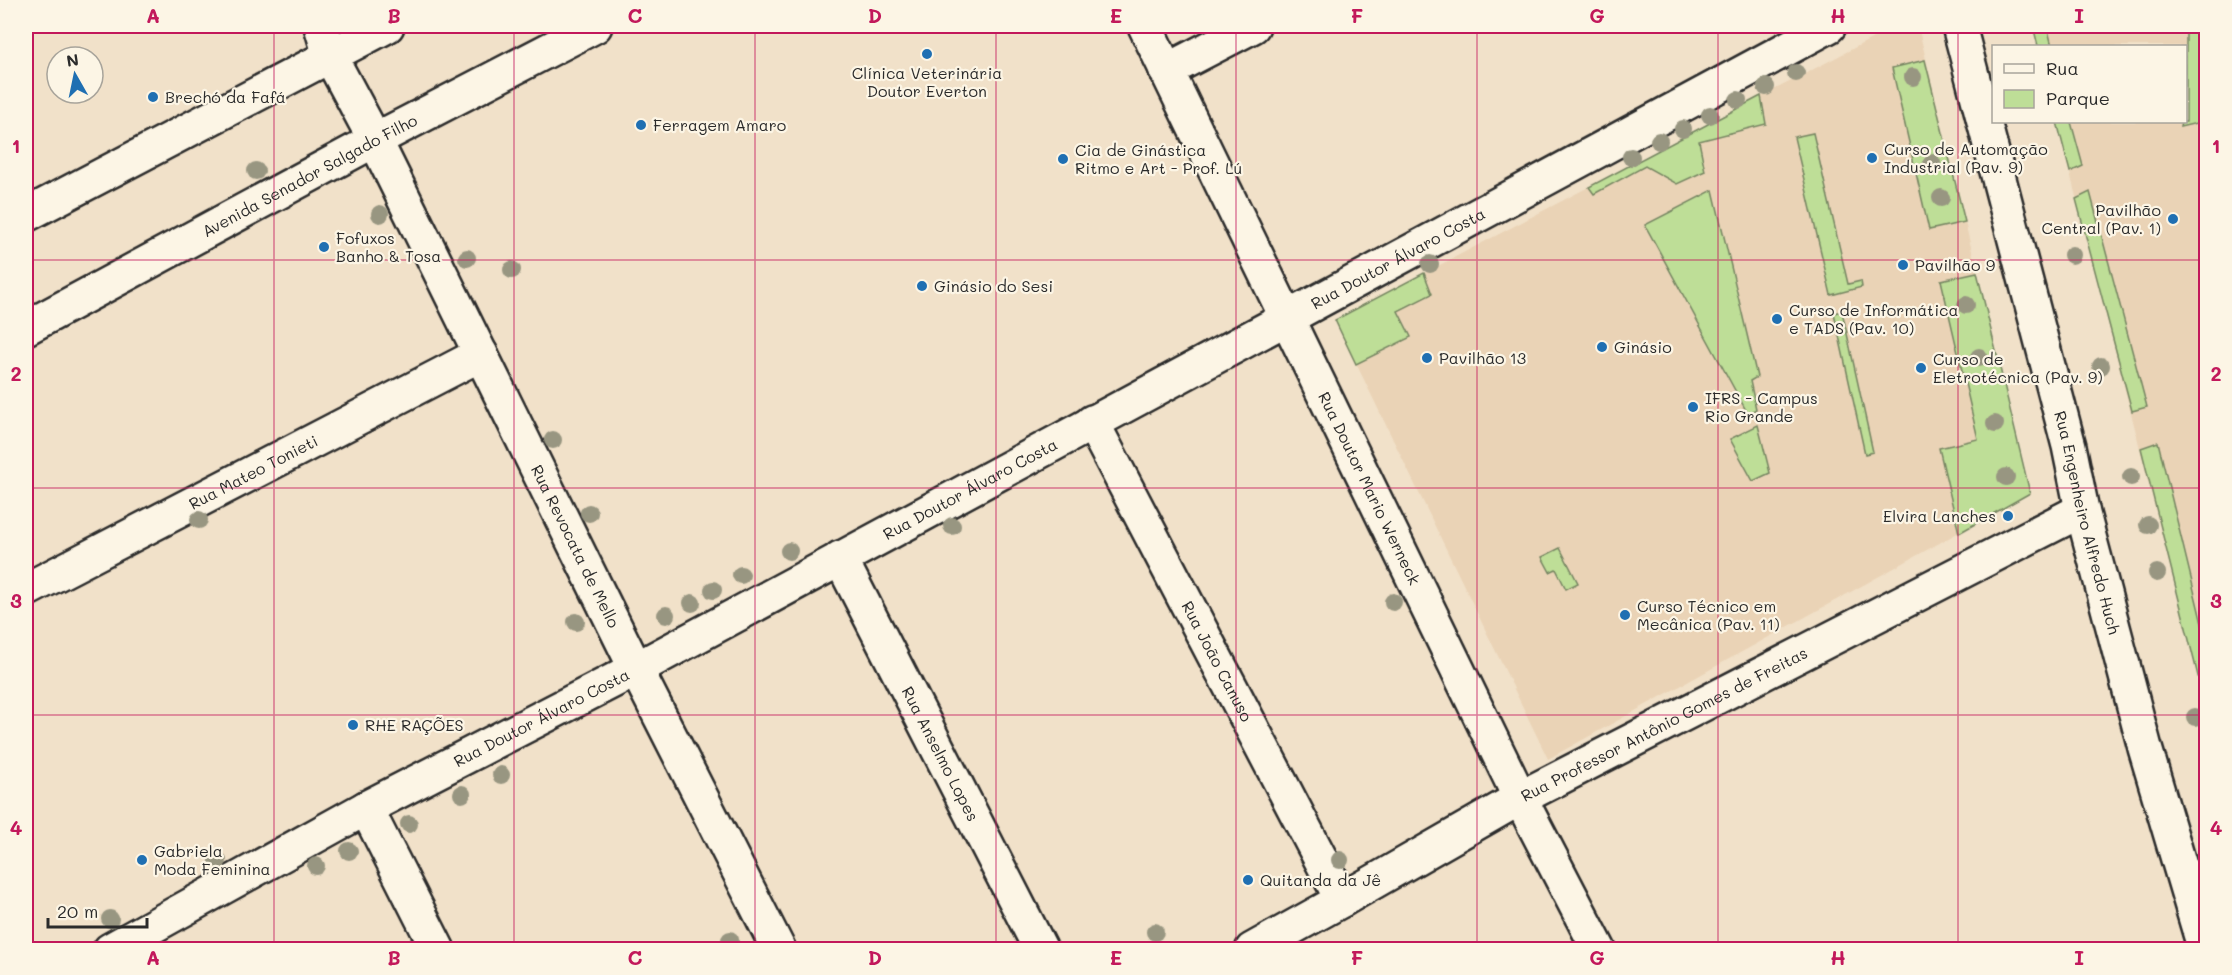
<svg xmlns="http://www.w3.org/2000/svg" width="2232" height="975" font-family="Mali,sans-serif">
	<rect width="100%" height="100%" fill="#f1e1c9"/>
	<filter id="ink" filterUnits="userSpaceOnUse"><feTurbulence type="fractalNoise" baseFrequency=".0167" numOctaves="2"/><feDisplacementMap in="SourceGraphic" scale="12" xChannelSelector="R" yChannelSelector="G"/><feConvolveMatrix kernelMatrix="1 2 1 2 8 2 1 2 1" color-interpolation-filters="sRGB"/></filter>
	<g filter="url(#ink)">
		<g fill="#ead3b6">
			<polygon points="1896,26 1918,26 2030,493 1548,759 1335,320"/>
			<polygon points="2033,26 2206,26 2206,708 2057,122 2186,122 2186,46 2038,46"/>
		</g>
		<g fill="#bede97" stroke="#748461" stroke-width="1.5">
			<polygon points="2033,26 2047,26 2052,46 2038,46"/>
			<polygon points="2186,26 2206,26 2206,121 2180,127 2181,122 2186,122"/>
			<polygon points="1925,60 1965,222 1929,230 1892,68"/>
			<polygon points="1761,96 1766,124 1699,141 1705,171 1677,184 1645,166 1594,194 1589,187"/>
			<polygon points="2057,122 2071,122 2083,166 2070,172"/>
			<polygon points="1813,133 1848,284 1861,281 1862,287 1831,295 1794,137"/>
			<polygon points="1713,190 1757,377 1750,381 1756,409 1748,414 1645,225"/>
			<polygon points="2090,192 2147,407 2132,411 2076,199"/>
			<polygon points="1977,272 2030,493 1959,533 1939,448 1978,439 1941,280"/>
			<polygon points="1424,273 1432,294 1398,311 1411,337 1356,364 1335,320"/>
			<polygon points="1842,311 1873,452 1865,454 1834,313"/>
			<polygon points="1758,425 1770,473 1753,481 1730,439"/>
			<polygon points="2158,442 2206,640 2206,708 2141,448"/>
			<polygon points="1560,548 1578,583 1566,589 1556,569 1550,572 1542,557"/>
		</g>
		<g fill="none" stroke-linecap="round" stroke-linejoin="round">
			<defs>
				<g id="street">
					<path id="s1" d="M1145 26 1520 798 1599 950"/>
					<polyline points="1166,71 1253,26"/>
					<path id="s2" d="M375 140 636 669 779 950"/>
					<path id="s3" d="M1092 422 1342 900"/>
					<path id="s4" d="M840 558 1041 950"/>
					<path id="s5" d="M26 590 481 354"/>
					<polyline points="366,808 438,950"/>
					<path id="s6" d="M110 950 366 808 636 669 1829 26"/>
					<path id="s7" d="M1252 950 1342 900 1520 798 2082 510"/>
				</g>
				<polyline id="secondary" points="321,26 330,56 375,140"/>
				<g id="primary">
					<path id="s8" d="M1959 26 2069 446 2082 510 2145 748 2205 950"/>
					<polyline points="26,215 387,26"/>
					<path id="s9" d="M26 328 375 140 595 26"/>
				</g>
			</defs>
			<use href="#street" stroke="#2b2b2b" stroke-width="38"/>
			<use href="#secondary" stroke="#2b2b2b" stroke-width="38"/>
			<use href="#primary" stroke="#2b2b2b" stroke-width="38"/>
			<use href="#street" stroke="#fcf5e5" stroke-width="33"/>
			<use href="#secondary" stroke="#fcf5e5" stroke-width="33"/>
			<use href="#primary" stroke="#fcf5e5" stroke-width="33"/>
		</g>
		<g fill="#989681">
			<circle cx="1796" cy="73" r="9"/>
			<circle cx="1913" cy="77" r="9"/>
			<circle cx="1766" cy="87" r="9"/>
			<circle cx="1738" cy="100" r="9"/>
			<circle cx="1710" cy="115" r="9"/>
			<circle cx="1683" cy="129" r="9"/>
			<circle cx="1659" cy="141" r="9"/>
			<circle cx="1631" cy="157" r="9"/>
			<circle cx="1932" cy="163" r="9"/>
			<circle cx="256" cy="171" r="9"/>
			<circle cx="1941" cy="198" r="9"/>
			<circle cx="380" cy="214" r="9"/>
			<circle cx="2072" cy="255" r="9"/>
			<circle cx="467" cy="258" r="9"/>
			<circle cx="1430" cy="264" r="9"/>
			<circle cx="512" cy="270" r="9"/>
			<circle cx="1966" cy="305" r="9"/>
			<circle cx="1979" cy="357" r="9"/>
			<circle cx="2101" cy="366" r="9"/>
			<circle cx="1995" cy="424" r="9"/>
			<circle cx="553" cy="440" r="9"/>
			<circle cx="2006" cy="477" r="9"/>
			<circle cx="2131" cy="477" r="9"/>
			<circle cx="589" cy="513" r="9"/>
			<circle cx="199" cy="520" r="9"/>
			<circle cx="2148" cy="525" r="9"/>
			<circle cx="952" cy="526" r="9"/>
			<circle cx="789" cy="551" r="9"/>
			<circle cx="2157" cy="573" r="9"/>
			<circle cx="741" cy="575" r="9"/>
			<circle cx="713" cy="590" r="9"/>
			<circle cx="1393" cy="602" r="9"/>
			<circle cx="692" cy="603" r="9"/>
			<circle cx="666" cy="615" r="9"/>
			<circle cx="576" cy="622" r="9"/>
			<circle cx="2195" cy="717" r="9"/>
			<circle cx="501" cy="775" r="9"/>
			<circle cx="462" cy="794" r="9"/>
			<circle cx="409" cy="824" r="9"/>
			<circle cx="349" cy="851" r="9"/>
			<circle cx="1340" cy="860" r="9"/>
			<circle cx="218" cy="861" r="9"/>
			<circle cx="316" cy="866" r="9"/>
			<circle cx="110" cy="919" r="9"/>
			<circle cx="1155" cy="932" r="9"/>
			<circle cx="730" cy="940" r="9"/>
		</g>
	</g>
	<path fill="none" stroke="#c2185b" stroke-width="1.5" stroke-opacity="0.55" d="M274 26V950M514 26V950M755 26V950M996 26V950M1236 26V950M1477 26V950M1718 26V950M1958 26V950M26 260H2206M26 488H2206M26 715H2206"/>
	<g fill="#1f6fb2" stroke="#fcf5e5" stroke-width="2">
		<circle cx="927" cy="54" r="6"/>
		<circle cx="153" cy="97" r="6"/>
		<circle cx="641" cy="125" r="6"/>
		<circle cx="1872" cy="158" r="6"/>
		<circle cx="1063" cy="159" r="6"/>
		<circle cx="2173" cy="219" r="6"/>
		<circle cx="324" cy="247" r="6"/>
		<circle cx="1903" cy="265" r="6"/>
		<circle cx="922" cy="286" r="6"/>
		<circle cx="1777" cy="319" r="6"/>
		<circle cx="1602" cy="347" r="6"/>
		<circle cx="1427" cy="358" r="6"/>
		<circle cx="1921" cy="368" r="6"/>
		<circle cx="1693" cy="407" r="6"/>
		<circle cx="2008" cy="516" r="6"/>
		<circle cx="1625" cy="615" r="6"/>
		<circle cx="353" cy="725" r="6"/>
		<circle cx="142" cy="860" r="6"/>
		<circle cx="1248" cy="880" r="6"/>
	</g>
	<g text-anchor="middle" stroke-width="4.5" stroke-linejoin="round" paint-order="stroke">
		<g font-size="16" fill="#2b2b2b" stroke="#fcf5e5" text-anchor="start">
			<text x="927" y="79" text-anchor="middle">Clínica Veterinária<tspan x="927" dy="18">Doutor Everton</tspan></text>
			<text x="165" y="103">Brechó da Fafá</text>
			<text x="653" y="131">Ferragem Amaro</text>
			<text x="1884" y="155">Curso de Automação<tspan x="1884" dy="18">Industrial (Pav. 9)</tspan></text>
			<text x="1075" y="156">Cia de Ginástica<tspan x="1075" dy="18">Ritmo e Art - Prof. Lú</tspan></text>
			<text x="2161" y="216" text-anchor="end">Pavilhão<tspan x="2161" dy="18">Central (Pav. 1)</tspan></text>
			<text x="336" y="244">Fofuxos<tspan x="336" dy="18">Banho &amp; Tosa</tspan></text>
			<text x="1915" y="271">Pavilhão 9</text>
			<text x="934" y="292">Ginásio do Sesi</text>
			<text x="1789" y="316">Curso de Informática<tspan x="1789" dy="18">e TADS (Pav. 10)</tspan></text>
			<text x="1614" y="353">Ginásio</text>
			<text x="1439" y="364">Pavilhão 13</text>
			<text x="1933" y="365">Curso de<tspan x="1933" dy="18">Eletrotécnica (Pav. 9)</tspan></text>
			<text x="1705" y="404">IFRS - Campus<tspan x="1705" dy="18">Rio Grande</tspan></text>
			<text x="1996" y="522" text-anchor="end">Elvira Lanches</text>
			<text x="1637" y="612">Curso Técnico em<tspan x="1637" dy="18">Mecânica (Pav. 11)</tspan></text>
			<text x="365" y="731">RHE RAÇÕES</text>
			<text x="154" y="857">Gabriela<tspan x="154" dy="18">Moda Feminina</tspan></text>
			<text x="1260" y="886">Quitanda da Jê</text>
		</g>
		<g font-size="16" fill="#2b2b2b" stroke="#fcf5e5">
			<text dy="6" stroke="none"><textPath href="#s9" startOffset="322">Avenida Senador Salgado Filho</textPath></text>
			<text dy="6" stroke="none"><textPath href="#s6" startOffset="1462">Rua Doutor Álvaro Costa</textPath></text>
			<text dy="6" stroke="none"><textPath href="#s5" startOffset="256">Rua Mateo Tonieti</textPath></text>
			<text dy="6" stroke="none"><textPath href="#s6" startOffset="976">Rua Doutor Álvaro Costa</textPath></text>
			<text dy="6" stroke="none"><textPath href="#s1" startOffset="514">Rua Doutor Mario Werneck</textPath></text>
			<text dy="6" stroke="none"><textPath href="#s8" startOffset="513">Rua Engenheiro Alfredo Huch</textPath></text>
			<text dy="6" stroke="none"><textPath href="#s2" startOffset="453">Rua Revocata de Mello</textPath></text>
			<text dy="6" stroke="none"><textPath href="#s3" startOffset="270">Rua João Canuso</textPath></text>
			<text dy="6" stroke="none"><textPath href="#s6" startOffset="490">Rua Doutor Álvaro Costa</textPath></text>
			<text dy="6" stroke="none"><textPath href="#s7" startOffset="470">Rua Professor Antônio Gomes de Freitas</textPath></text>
			<text dy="6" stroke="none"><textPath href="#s4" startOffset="220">Rua Anselmo Lopes</textPath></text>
		</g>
	</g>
	<rect width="2232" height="975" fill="none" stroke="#fcf5e5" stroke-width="66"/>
	<rect x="1992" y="45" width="195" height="78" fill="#fcf5e5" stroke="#a8a49b" stroke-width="1.5"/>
	<rect x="2004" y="64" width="30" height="9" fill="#fcf5e5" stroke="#a8a49b" stroke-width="1.5"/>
	<text x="2046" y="75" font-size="18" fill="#2b2b2b">Rua</text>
	<rect x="2004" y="90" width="30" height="18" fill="#bede97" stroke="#a8a49b" stroke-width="1.5"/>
	<text x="2046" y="105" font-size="18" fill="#2b2b2b">Parque</text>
	<g transform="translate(75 75) rotate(351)"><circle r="28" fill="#fcf5e5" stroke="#a8a49b" stroke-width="1.5"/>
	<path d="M0-4.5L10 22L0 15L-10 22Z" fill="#1f6fb2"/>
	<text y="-9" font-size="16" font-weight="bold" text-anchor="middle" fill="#2b2b2b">N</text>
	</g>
	<path d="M48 918v9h99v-9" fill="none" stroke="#2b2b2b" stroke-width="3"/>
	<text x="57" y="918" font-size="18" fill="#2b2b2b" stroke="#fcf5e5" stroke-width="4.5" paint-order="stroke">20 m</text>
	<rect x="33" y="33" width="2166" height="909" fill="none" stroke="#c2185b" stroke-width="2"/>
	<g font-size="20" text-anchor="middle" font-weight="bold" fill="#c2185b">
		<text x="153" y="23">A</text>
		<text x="394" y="23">B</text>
		<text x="635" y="23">C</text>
		<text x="875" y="23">D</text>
		<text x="1116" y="23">E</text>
		<text x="1357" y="23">F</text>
		<text x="1597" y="23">G</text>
		<text x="1838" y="23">H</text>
		<text x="2079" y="23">I</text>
		<text x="16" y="153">1</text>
		<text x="2216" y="153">1</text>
		<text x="16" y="381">2</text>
		<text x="2216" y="381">2</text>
		<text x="16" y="608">3</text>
		<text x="2216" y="608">3</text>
		<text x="16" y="835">4</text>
		<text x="2216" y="835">4</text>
		<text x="153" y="965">A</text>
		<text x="394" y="965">B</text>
		<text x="635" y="965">C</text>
		<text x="875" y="965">D</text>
		<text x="1116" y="965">E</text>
		<text x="1357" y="965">F</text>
		<text x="1597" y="965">G</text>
		<text x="1838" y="965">H</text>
		<text x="2079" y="965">I</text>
	</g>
</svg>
